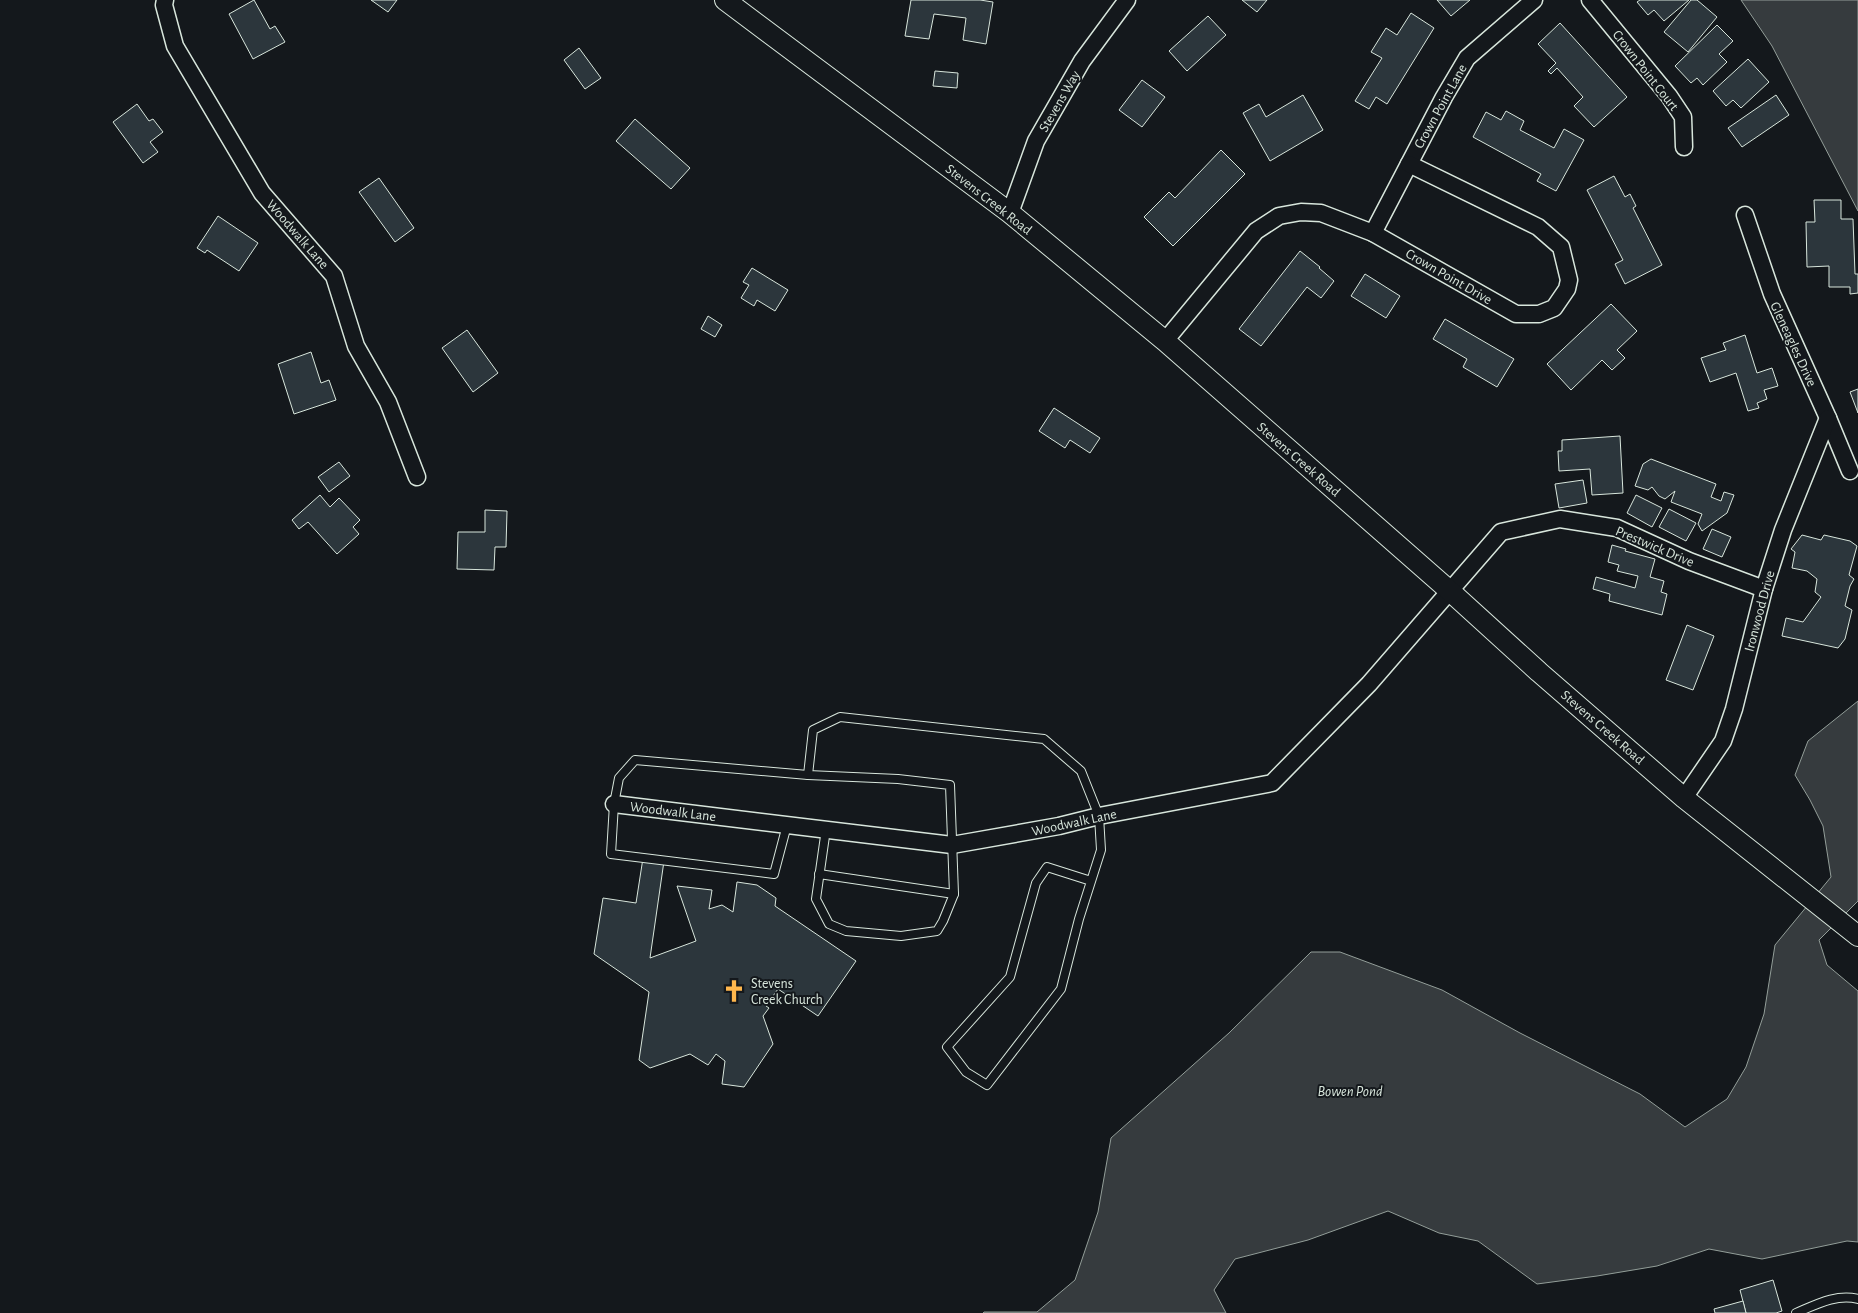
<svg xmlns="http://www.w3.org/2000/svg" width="1858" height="1313" font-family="'Alegreya Sans',sans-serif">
	<rect width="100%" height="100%" fill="#14181c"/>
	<g fill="#363b3e" stroke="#939e99">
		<polygon points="1741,0 1858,0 1858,211 1772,46"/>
		<polygon points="1858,701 1858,901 1819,940 1827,965 1858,991 1858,1242 1847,1241 1762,1259 1709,1249 1657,1266 1597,1276 1537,1284 1478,1241 1439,1233 1388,1211 1308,1240 1235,1259 1214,1290 1226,1313 983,1313 984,1312 1037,1312 1075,1280 1098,1212 1111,1138 1229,1033 1311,952 1340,952 1442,990 1520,1033 1640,1094 1685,1127 1727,1099 1746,1067 1764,1014 1775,945 1831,877 1823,826 1810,800 1795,775 1808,741"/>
	</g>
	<g fill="#2c363c" stroke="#d8e6dc">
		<polygon points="254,0 270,29 275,26 285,42 253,59 229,14"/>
		<polygon points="371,0 397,0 388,12"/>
		<polygon points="911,0 980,0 993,2 986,44 963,40 966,18 934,14 929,39 905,36"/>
		<polygon points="1242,0 1267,0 1257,12"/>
		<polygon points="1437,0 1470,0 1451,16"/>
		<polygon points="1640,0 1689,0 1664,21 1654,10 1648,15 1637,2"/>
		<polygon points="1691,0 1697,0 1717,17 1688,52 1664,32"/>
		<polygon points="1411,13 1434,28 1387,104 1376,97 1369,109 1355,101 1382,58 1371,52 1386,28 1397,35"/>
		<polygon points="1208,16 1226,35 1187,71 1169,51"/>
		<polygon points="1560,23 1627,97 1594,127 1574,106 1583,97 1557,68 1551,74 1548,71 1556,63 1538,44"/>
		<polygon points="1717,25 1733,41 1719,54 1727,62 1703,85 1697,78 1691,83 1675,66"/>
		<polygon points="579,48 601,78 585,89 564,60"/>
		<polygon points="1748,59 1769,82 1741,108 1733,100 1726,106 1713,91"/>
		<polygon points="935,71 958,73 957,88 933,86"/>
		<polygon points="1142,80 1165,97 1142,127 1119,110"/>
		<polygon points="1303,95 1323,130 1270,161 1243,113 1259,104 1266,117"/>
		<polygon points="1776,95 1789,115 1742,147 1728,128"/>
		<polygon points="137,104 149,121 153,119 163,132 150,142 158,152 143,163 113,122"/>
		<polygon points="1506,111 1524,121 1520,130 1554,148 1564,129 1584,140 1556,191 1537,181 1541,174 1473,137 1486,112 1501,120"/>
		<polygon points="635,119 690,168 671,189 616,141"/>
		<polygon points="1221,150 1245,174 1173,246 1144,217 1169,192 1175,198"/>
		<polygon points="1614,176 1625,197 1630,194 1636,206 1633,208 1662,265 1625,284 1615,264 1623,260 1587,190"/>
		<polygon points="379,178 414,228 395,242 359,192"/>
		<polygon points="1814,200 1841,200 1841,219 1853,219 1855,274 1858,274 1858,293 1850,294 1850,287 1829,287 1829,266 1807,267 1806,222 1815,222"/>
		<polygon points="218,216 258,243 239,271 207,250 205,253 197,248"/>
		<polygon points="1300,251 1320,267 1319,268 1334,281 1321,298 1307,287 1261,346 1239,329"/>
		<polygon points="752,268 788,290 775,311 757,300 754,306 741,298 749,285 743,282"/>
		<polygon points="1365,274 1400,296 1386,318 1351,296"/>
		<polygon points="1611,304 1637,331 1617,350 1625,358 1612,370 1602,360 1571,390 1547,364"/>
		<polygon points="708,316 722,325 715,337 701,329"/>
		<polygon points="1445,319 1514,359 1497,387 1463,367 1467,359 1433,339"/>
		<polygon points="467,330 498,373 473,392 442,348"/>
		<polygon points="1745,335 1757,373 1772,368 1778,386 1764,390 1767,399 1757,403 1759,408 1748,411 1736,373 1710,382 1701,358 1726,350 1723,343"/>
		<polygon points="311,352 321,383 329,380 336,400 294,414 278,364"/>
		<polygon points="1858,389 1858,413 1850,392"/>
		<polygon points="1054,408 1100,438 1090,453 1070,440 1065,448 1039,431"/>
		<polygon points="1620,436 1623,493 1592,495 1590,469 1559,471 1558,451 1562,451 1562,440"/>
		<polygon points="1651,459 1716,484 1711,497 1721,501 1724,492 1734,495 1727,513 1702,531 1698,524 1702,514 1671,502 1675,491 1665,499 1659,496 1652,487 1648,490 1635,486 1643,464"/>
		<polygon points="339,462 350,476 329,492 318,477"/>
		<polygon points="1583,480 1587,503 1559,508 1555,484"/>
		<polygon points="320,495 330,507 339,498 360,520 353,527 359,534 337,554 308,522 299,529 292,520"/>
		<polygon points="1636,495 1662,508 1652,527 1627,513"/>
		<polygon points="1669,509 1696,523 1686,541 1659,527"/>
		<polygon points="485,510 507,511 506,547 495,547 494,570 457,569 458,532 485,532"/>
		<polygon points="1712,529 1731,537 1722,557 1703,549"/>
		<polygon points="1802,535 1821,540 1824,535 1850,541 1857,546 1849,575 1854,579 1850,586 1845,606 1852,610 1845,639 1838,648 1782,636 1786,618 1803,622 1821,597 1815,592 1817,579 1807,571 1792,568 1795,552 1791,549"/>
		<polygon points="1612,545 1626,549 1625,551 1655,559 1650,577 1664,581 1661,592 1667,594 1662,615 1609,601 1610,594 1593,589 1596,577 1635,588 1638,576 1617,571 1619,565 1608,562"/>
		<polygon points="1687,625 1714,636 1693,690 1666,680"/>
		<polygon points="643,858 664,861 650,958 696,941 677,886 712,890 709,909 722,905 733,912 737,882 757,885 776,898 775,906 856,961 818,1016 778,989 766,1006 769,1008 763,1016 773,1044 744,1087 722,1084 725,1061 716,1054 708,1065 690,1054 650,1068 639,1060 649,992 594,954 603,898 636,903"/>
		<polygon points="1773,1280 1782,1311 1776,1313 1746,1313 1740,1290"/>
		<polygon points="1743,1301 1746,1313 1715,1313 1714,1309"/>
	</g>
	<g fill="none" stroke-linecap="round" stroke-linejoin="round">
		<defs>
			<g id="service">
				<polyline points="808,775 813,730 840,717 1044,739 1081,771 1099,816 1101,850 1079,919 1061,989 987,1085 966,1072 947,1047 1010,977 1036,883 1047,867 1091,881"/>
				<polyline points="787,825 774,874 611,854 614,804 619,778 635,760 808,775 898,779 950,785 954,894 943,921 937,931 901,936 846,931 829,924 816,899 826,829"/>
				<polyline points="819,874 954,894"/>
				<path d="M1796 1313C1815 1305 1837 1293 1858 1299"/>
			</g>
			<g id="minor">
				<polyline points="165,0 164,5 175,46 262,193 334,276 356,346 388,402 417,477"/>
				<polyline points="1590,0 1669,96 1683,117 1684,147"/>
				<polyline points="1010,213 1036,141 1082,61 1127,0"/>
				<polyline points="1745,215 1772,294 1828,418 1850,471"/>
				<polyline points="1373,233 1444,97 1467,58 1534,0"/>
				<polyline points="1165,341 1256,231 1279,216 1301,212 1321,213 1373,233 1516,314 1539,314 1554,308 1567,289 1569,280 1561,247 1538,227 1409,164"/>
				<polyline points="1684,798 1723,741 1734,709 1764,589 1783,530 1828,418"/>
				<polyline points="614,804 952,845 1059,826 1099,816 1272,783 1369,684 1501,532 1560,519 1617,528 1689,561 1764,589"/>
			</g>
			<polyline id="tertiary" points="725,0 1010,213 1165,341 1451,592 1539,672 1684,798 1858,936"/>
		</defs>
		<use href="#service" stroke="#d8e6dc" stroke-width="10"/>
		<use href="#minor" stroke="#d8e6dc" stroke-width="19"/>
		<use href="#tertiary" stroke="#d8e6dc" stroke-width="22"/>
		<use href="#service" stroke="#14181c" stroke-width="8"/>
		<use href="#minor" stroke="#14181c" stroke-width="16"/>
		<use href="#tertiary" stroke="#14181c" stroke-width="20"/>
	</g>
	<defs>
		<symbol id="church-bare" viewBox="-9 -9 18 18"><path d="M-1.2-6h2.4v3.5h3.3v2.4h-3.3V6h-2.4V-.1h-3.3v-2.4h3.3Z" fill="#ffb74d" stroke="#14181c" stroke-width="2.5" paint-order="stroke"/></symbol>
	</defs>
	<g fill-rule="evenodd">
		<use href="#church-bare" x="718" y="975" width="32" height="32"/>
	</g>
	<g text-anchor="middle" stroke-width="4" stroke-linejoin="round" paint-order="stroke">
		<g font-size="14" fill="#d8e6dc" stroke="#14181c">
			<text transform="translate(1646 70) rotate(52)" y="5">Crown Point Court</text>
			<text transform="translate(1059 101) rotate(-60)" y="5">Stevens Way</text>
			<text transform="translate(1440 106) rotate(-61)" y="5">Crown Point Lane</text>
			<text transform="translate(989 199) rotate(38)" y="5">Stevens Creek Road</text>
			<text transform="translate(298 234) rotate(49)" y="5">Woodwalk Lane</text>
			<text transform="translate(1449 276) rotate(30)" y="5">Crown Point Drive</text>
			<text transform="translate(1794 344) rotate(65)" y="5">Gleneagles Drive</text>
			<text transform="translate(1299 459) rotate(41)" y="5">Stevens Creek Road</text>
			<text transform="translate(1655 546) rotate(23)" y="5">Prestwick Drive</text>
			<text transform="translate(1759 611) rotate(-75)" y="5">Ironwood Drive</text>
			<text transform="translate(1603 727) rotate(41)" y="5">Stevens Creek Road</text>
			<text transform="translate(673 811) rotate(7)" y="5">Woodwalk Lane</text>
			<text transform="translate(1074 822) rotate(-12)" y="5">Woodwalk Lane</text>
		</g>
		<g font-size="14" fill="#d8e6dc" stroke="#14181c" text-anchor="start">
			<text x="751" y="988">Stevens<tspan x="751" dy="16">Creek Church</tspan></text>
		</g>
		<g font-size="15" font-style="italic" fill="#d8e6dc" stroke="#14181c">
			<text x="1350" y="1096">Bowen Pond</text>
		</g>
	</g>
</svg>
